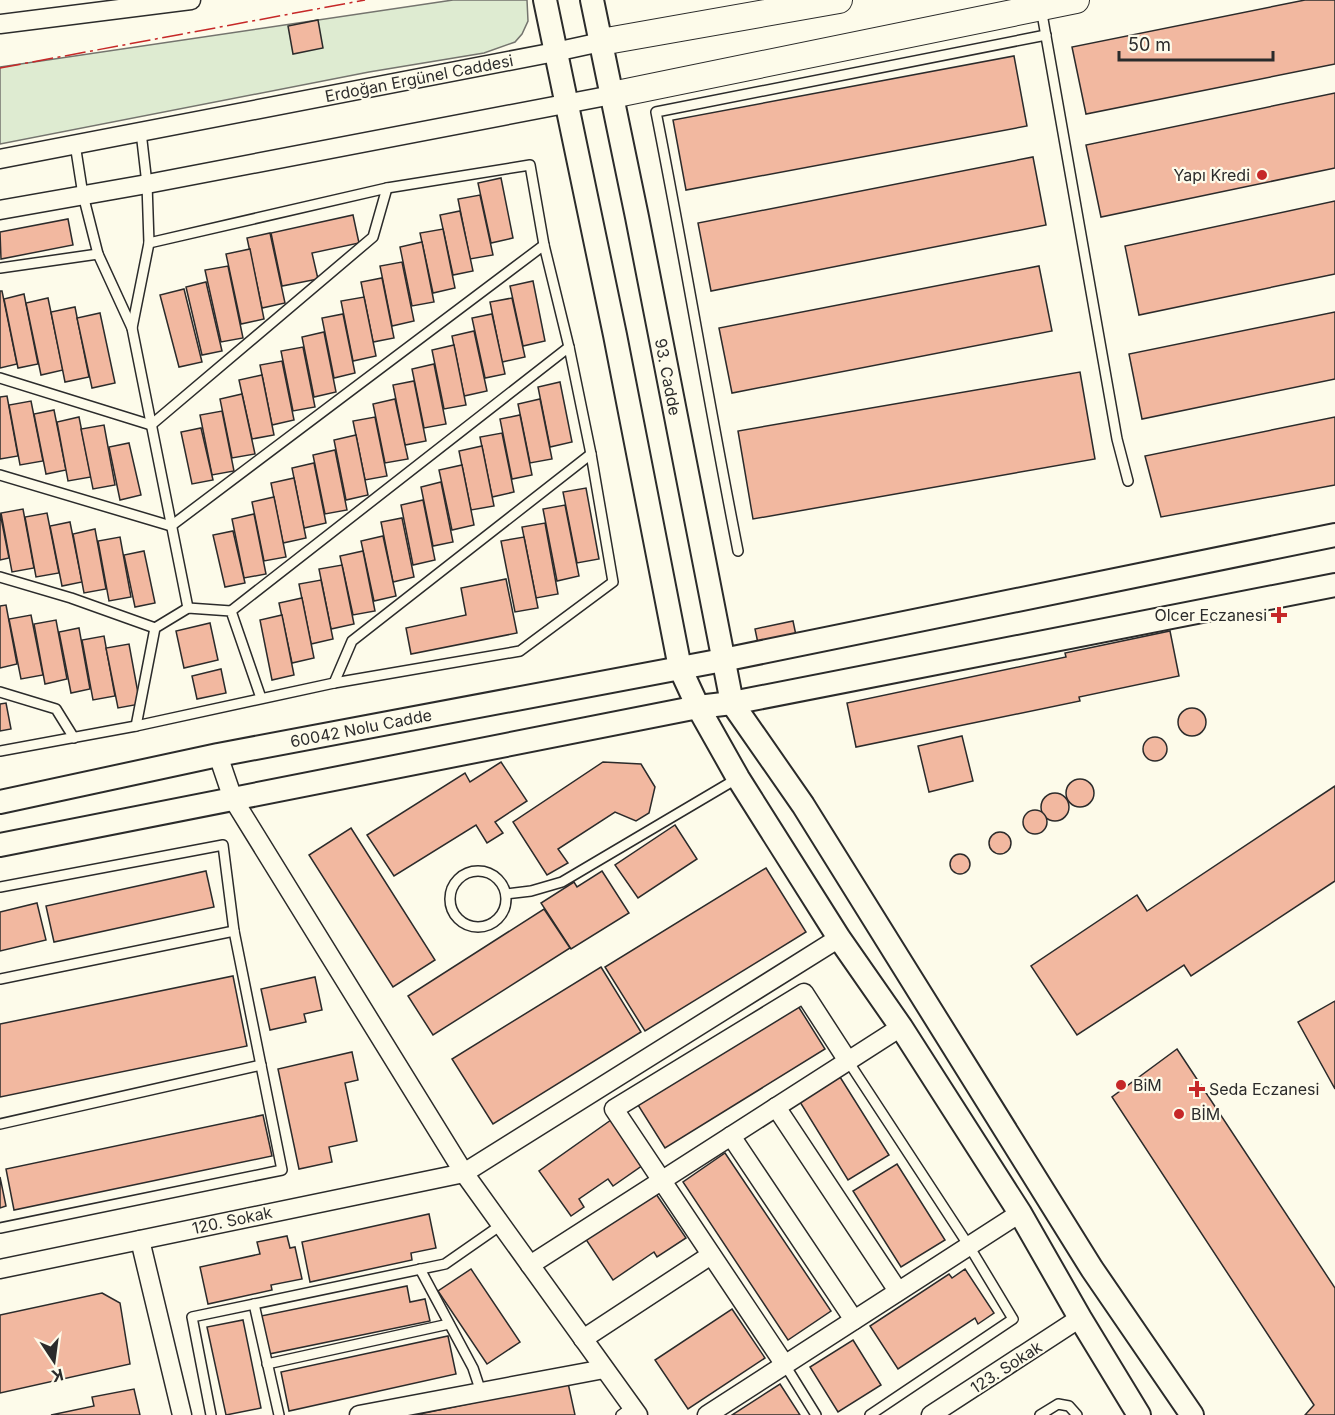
<svg xmlns="http://www.w3.org/2000/svg" width="1335" height="1415" font-family="Inter,sans-serif">
	<rect width="100%" height="100%" fill="#fdfbea"/>
	<polygon fill="#deebd1" stroke="#74746e" stroke-width="1.5" points="453,0 527,0 528,21 522,34 515,42 484,53 369,72 0,144 0,67"/>
	<g fill="#f2b8a0" stroke="#2b2b2b" stroke-width="1.5">
		<polygon points="1305,0 1335,0 1335,64 1086,114 1072,47"/>
		<polygon points="318,20 323,48 293,54 288,26"/>
		<polygon points="1014,56 1027,126 686,190 673,120"/>
		<polygon points="1335,93 1335,168 1101,217 1086,145"/>
		<polygon points="1033,157 1046,225 711,291 698,223"/>
		<polygon points="501,178 513,238 491,243 478,183"/>
		<polygon points="480,195 493,255 470,259 458,199"/>
		<polygon points="1335,201 1335,274 1139,315 1125,246"/>
		<polygon points="460,211 473,271 453,275 440,215"/>
		<polygon points="353,215 359,243 312,253 318,279 282,286 271,233"/>
		<polygon points="68,219 73,245 1,259 0,232"/>
		<polygon points="443,229 455,288 433,293 420,233"/>
		<polygon points="270,233 285,303 262,308 247,238"/>
		<polygon points="422,242 434,302 412,306 400,247"/>
		<polygon points="250,249 264,319 241,324 226,254"/>
		<polygon points="402,262 414,321 392,326 380,266"/>
		<polygon points="228,266 243,338 221,342 205,270"/>
		<polygon points="1039,266 1052,331 732,393 719,328"/>
		<polygon points="382,278 394,338 373,342 361,282"/>
		<polygon points="533,281 545,341 523,346 510,286"/>
		<polygon points="206,282 222,351 202,355 186,287"/>
		<polygon points="184,289 202,362 179,367 160,295"/>
		<polygon points="0,291 2,291 17,364 0,368"/>
		<polygon points="24,294 38,364 18,368 4,299"/>
		<polygon points="364,297 376,356 353,361 341,301"/>
		<polygon points="48,298 63,370 41,375 26,303"/>
		<polygon points="512,298 525,357 502,362 490,302"/>
		<polygon points="75,307 89,377 65,382 51,312"/>
		<polygon points="1335,312 1335,379 1142,419 1129,354"/>
		<polygon points="100,313 115,383 92,388 77,318"/>
		<polygon points="343,314 355,373 334,378 322,318"/>
		<polygon points="492,314 505,374 485,378 472,318"/>
		<polygon points="474,331 487,391 464,396 452,336"/>
		<polygon points="324,332 336,392 314,397 302,337"/>
		<polygon points="454,345 466,405 444,409 432,350"/>
		<polygon points="303,347 315,407 293,411 281,351"/>
		<polygon points="282,361 294,420 272,425 260,365"/>
		<polygon points="434,364 446,424 424,428 412,369"/>
		<polygon points="1080,372 1095,459 753,519 738,431"/>
		<polygon points="262,375 274,435 252,439 239,380"/>
		<polygon points="414,381 426,441 405,445 393,385"/>
		<polygon points="560,382 572,442 550,447 538,387"/>
		<polygon points="242,394 255,454 232,458 220,399"/>
		<polygon points="7,396 18,456 0,459 0,397"/>
		<polygon points="395,399 408,459 385,463 373,404"/>
		<polygon points="540,399 552,459 530,463 518,404"/>
		<polygon points="31,401 43,461 20,465 9,405"/>
		<polygon points="54,410 66,470 46,474 34,414"/>
		<polygon points="222,411 234,471 212,475 200,415"/>
		<polygon points="520,415 532,475 512,479 500,419"/>
		<polygon points="79,417 91,477 68,481 57,422"/>
		<polygon points="375,417 387,476 365,480 353,421"/>
		<polygon points="1335,417 1335,485 1161,517 1145,456"/>
		<polygon points="104,425 115,485 93,489 81,429"/>
		<polygon points="201,428 213,480 192,484 181,432"/>
		<polygon points="502,433 514,492 492,497 480,437"/>
		<polygon points="356,435 368,495 346,500 334,440"/>
		<polygon points="129,443 141,495 120,500 109,447"/>
		<polygon points="482,446 494,506 471,510 459,451"/>
		<polygon points="335,450 347,510 325,514 313,455"/>
		<polygon points="314,463 326,523 304,528 292,468"/>
		<polygon points="462,465 474,525 452,530 439,470"/>
		<polygon points="294,478 306,538 283,543 271,483"/>
		<polygon points="441,482 453,542 433,546 421,487"/>
		<polygon points="586,488 599,559 577,563 563,492"/>
		<polygon points="274,497 286,557 264,561 252,502"/>
		<polygon points="423,500 435,560 413,565 401,505"/>
		<polygon points="565,505 579,576 557,581 543,509"/>
		<polygon points="23,509 34,568 12,572 1,513"/>
		<polygon points="0,513 9,558 0,560"/>
		<polygon points="47,513 59,573 36,577 25,517"/>
		<polygon points="254,514 266,574 244,578 232,519"/>
		<polygon points="402,518 414,577 393,582 381,522"/>
		<polygon points="70,522 82,582 62,586 50,526"/>
		<polygon points="545,523 558,594 536,598 522,527"/>
		<polygon points="95,529 106,589 84,593 73,534"/>
		<polygon points="233,531 245,583 225,587 213,535"/>
		<polygon points="383,536 396,596 374,601 361,541"/>
		<polygon points="120,537 131,597 109,601 98,541"/>
		<polygon points="524,537 538,608 515,612 501,541"/>
		<polygon points="144,551 155,603 135,607 124,555"/>
		<polygon points="363,551 375,611 353,615 340,556"/>
		<polygon points="342,565 354,624 331,629 319,569"/>
		<polygon points="506,579 517,633 411,654 406,628 466,615 461,588"/>
		<polygon points="321,580 333,639 311,644 299,584"/>
		<polygon points="302,598 314,658 292,663 279,603"/>
		<polygon points="6,605 17,664 0,668 0,606"/>
		<polygon points="31,615 43,675 21,679 9,619"/>
		<polygon points="282,615 294,675 272,680 260,620"/>
		<polygon points="56,620 67,679 45,684 34,624"/>
		<polygon points="793,621 797,640 759,648 755,629"/>
		<polygon points="210,623 218,660 184,668 176,631"/>
		<polygon points="79,628 90,689 71,693 59,632"/>
		<polygon points="1170,631 1179,676 1079,697 1080,701 856,747 847,703 1066,657 1065,653"/>
		<polygon points="104,636 115,696 93,700 82,640"/>
		<polygon points="129,644 140,704 118,708 106,648"/>
		<polygon points="221,669 226,693 197,699 192,676"/>
		<polygon points="6,703 11,729 0,731 0,704"/>
		<circle cx="1192" cy="722" r="14"/>
		<polygon points="962,736 973,781 929,792 918,746"/>
		<circle cx="1155" cy="749" r="12"/>
		<polygon points="501,762 527,801 495,822 503,833 487,843 476,825 394,876 367,835 465,773 470,782"/>
		<polygon points="603,762 641,764 655,787 649,813 636,821 615,812 558,849 568,863 547,875 513,822"/>
		<circle cx="1080" cy="793" r="14"/>
		<polygon points="1335,786 1335,881 1191,976 1184,965 1077,1035 1031,966 1137,895 1147,911"/>
		<circle cx="1055" cy="807" r="14"/>
		<circle cx="1035" cy="822" r="12"/>
		<polygon points="675,825 697,859 638,898 615,865"/>
		<polygon points="351,828 435,960 393,987 309,855"/>
		<circle cx="1000" cy="843" r="11"/>
		<circle cx="960" cy="864" r="10"/>
		<polygon points="766,868 806,932 645,1031 605,967"/>
		<polygon points="206,871 214,907 54,942 46,906"/>
		<polygon points="602,871 629,913 571,949 541,903 574,882 577,887"/>
		<polygon points="37,903 46,940 0,951 0,912"/>
		<polygon points="544,909 570,948 433,1035 408,996"/>
		<polygon points="601,967 641,1032 493,1124 452,1059"/>
		<polygon points="233,976 247,1046 0,1097 0,1024"/>
		<polygon points="315,977 322,1010 304,1014 306,1022 270,1030 261,989"/>
		<polygon points="1335,1001 1335,1089 1298,1022"/>
		<polygon points="798,1006 825,1049 665,1148 638,1105"/>
		<polygon points="1177,1049 1335,1288 1335,1415 1305,1415 1314,1405 1112,1097"/>
		<polygon points="352,1052 358,1080 345,1083 357,1141 329,1147 332,1162 299,1169 278,1069"/>
		<polygon points="840,1077 889,1155 848,1180 800,1102"/>
		<polygon points="263,1115 272,1156 14,1210 6,1169"/>
		<polygon points="611,1120 643,1165 613,1186 608,1179 579,1199 584,1207 571,1216 539,1171"/>
		<polygon points="725,1153 831,1311 788,1340 683,1182"/>
		<polygon points="897,1164 945,1240 901,1267 853,1191"/>
		<polygon points="0,1177 6,1206 0,1208"/>
		<polygon points="652,1188 686,1238 657,1257 654,1252 613,1280 583,1235"/>
		<polygon points="429,1214 436,1248 411,1253 412,1260 310,1282 302,1242"/>
		<polygon points="287,1236 290,1248 295,1247 302,1279 271,1285 272,1290 208,1304 200,1267 260,1254 257,1242"/>
		<polygon points="471,1269 520,1342 487,1364 438,1291"/>
		<polygon points="965,1269 994,1313 978,1324 975,1318 898,1369 870,1326 949,1274 952,1278"/>
		<polygon points="407,1286 410,1302 425,1299 430,1321 269,1354 261,1316"/>
		<polygon points="102,1293 120,1303 130,1364 0,1393 0,1315"/>
		<polygon points="732,1309 765,1358 688,1409 655,1360"/>
		<polygon points="243,1320 261,1408 226,1415 207,1327"/>
		<polygon points="448,1336 456,1374 289,1411 281,1372"/>
		<polygon points="853,1340 881,1385 838,1412 810,1367"/>
		<polygon points="568,1383 575,1415 415,1415"/>
		<polygon points="780,1384 800,1415 732,1415"/>
		<polygon points="134,1389 140,1415 51,1415 94,1406 92,1397"/>
	</g>
	<g fill="none" stroke-linecap="round" stroke-linejoin="round">
		<defs>
			<g id="service">
				<polyline points="1041,8 1117,439 1128,481"/>
				<polyline points="75,144 83,195 98,254 132,328 188,608"/>
				<polyline points="149,243 387,188 530,165 544,245"/>
				<polyline points="0,268 98,254"/>
				<polyline points="132,328 149,243 147,184 141,132"/>
				<polyline points="0,378 151,425 373,237 387,188"/>
				<polyline points="0,475 171,526 544,245 569,347"/>
				<path d="M738 551C709 405 685 258 656 112L1046 35"/>
				<polyline points="0,577 71,598 155,628"/>
				<polyline points="334,683 352,641 591,454"/>
				<polyline points="0,692 56,709 74,738"/>
				<polyline points="136,726 155,628 188,608 231,611 261,698"/>
				<polyline points="0,751 136,726 334,683 520,651 613,582 591,454 569,347 231,611"/>
				<circle cx="478" cy="899" r="28"/>
				<polyline points="0,887 223,845 234,931 282,1170 0,1228"/>
				<polyline points="506,894 531,891 562,882 738,778"/>
				<polyline points="0,979 234,931"/>
				<polyline points="848,1061 969,1246 1013,1319 870,1415"/>
				<polyline points="0,1124 261,1065"/>
				<polyline points="420,1269 473,1368 481,1392"/>
				<polyline points="254,1304 279,1415"/>
				<polyline points="267,1364 449,1324"/>
				<polyline points="785,1365 816,1415"/>
				<polyline points="211,1415 192,1317 445,1264 501,1225"/>
				<polyline points="621,1415 632,1407"/>
				<polyline points="1040,1415 1058,1404 1069,1406 1077,1415"/>
			</g>
			<g id="minor">
				<polyline points="0,24 191,0"/>
				<polyline points="0,159 555,52 601,42"/>
				<polyline points="0,210 147,184 612,95"/>
				<polyline points="218,755 233,799 464,1173 638,1415"/>
				<polyline points="776,1107 898,1291"/>
				<polyline points="731,1136 854,1320"/>
				<polyline points="140,1240 182,1415"/>
				<polyline points="530,1265 901,1027"/>
				<polyline points="0,1269 464,1173 839,938"/>
				<polyline points="583,1339 711,1255"/>
				<polyline points="785,1365 614,1109 804,993 848,1061"/>
				<polyline points="359,1415 604,1369"/>
				<polyline points="707,1415 1020,1213"/>
				<polyline points="931,1415 1080,1318"/>
			</g>
			<g id="tertiary">
				<polyline points="545,0 615,335 680,668 698,707 738,778 839,938 901,1027 1020,1213 1080,1318 1139,1415"/>
				<polyline points="592,0 637,217 732,703 803,805 1092,1269 1192,1415"/>
				<polyline points="0,802 218,755 723,660 1335,535"/>
				<polyline points="0,845 698,707 732,703 1335,585"/>
			</g>
			<g id="secondary">
				<polyline points="601,42 839,0"/>
				<polyline points="612,95 1076,0"/>
			</g>
		</defs>
		<use href="#service" stroke="#2b2b2b" stroke-width="12"/>
		<use href="#minor" stroke="#2b2b2b" stroke-width="21"/>
		<use href="#tertiary" stroke="#2b2b2b" stroke-width="26"/>
		<use href="#secondary" stroke="#2b2b2b" stroke-width="28"/>
		<use href="#service" stroke="#fdfbea" stroke-width="9"/>
		<use href="#minor" stroke="#fdfbea" stroke-width="18"/>
		<use href="#tertiary" stroke="#fdfbea" stroke-width="22"/>
		<use href="#secondary" stroke="#fdfbea" stroke-width="26"/>
		<polyline stroke="#c62828" stroke-width="1.5" stroke-dasharray="21 4.5 3 4.5" stroke-linecap="butt" points="0,68 365,0"/>
	</g>
	<g fill="#c62828" stroke="#fdfbea" stroke-width="2">
		<circle cx="1262" cy="175" r="6"/>
		<path d="M1276 606h6v6h6v6h-6v6h-6v-6h-6v-6h6z"/>
		<circle cx="1121" cy="1085" r="6"/>
		<path d="M1194 1080h6v6h6v6h-6v6h-6v-6h-6v-6h6z"/>
		<circle cx="1179" cy="1114" r="6"/>
	</g>
	<g text-anchor="middle" stroke-width="4.5" stroke-linejoin="round" paint-order="stroke">
		<g font-size="16" fill="#2b2b2b" stroke="#fdfbea">
			<text transform="translate(419 78) rotate(-11)" y="6">Erdoğan Ergünel Caddesi</text>
			<text transform="translate(668 377) rotate(79)" y="6">93. Cadde</text>
			<text transform="translate(361 728) rotate(-11)" y="6">60042 Nolu Cadde</text>
			<text transform="translate(232 1220) rotate(-12)" y="6">120. Sokak</text>
			<text transform="translate(1006 1367) rotate(-33)" y="6">123. Sokak</text>
		</g>
		<g font-size="16" fill="#2b2b2b" stroke="#fdfbea" text-anchor="start">
			<text x="1250" y="181" text-anchor="end">Yapı Kredi</text>
			<text x="1267" y="621" text-anchor="end">Olcer Eczanesi</text>
			<text x="1133" y="1091">BiM</text>
			<text x="1209" y="1095">Seda Eczanesi</text>
			<text x="1191" y="1120">BİM</text>
		</g>
	</g>
	<g transform="translate(54 1361) rotate(167)" stroke="#fdfbea" stroke-width="4.5" paint-order="stroke">
	<path d="M0-4.5L10 22L0 15L-10 22Z" fill="#2b2b2b"/>
	<text y="-9" font-size="16" font-weight="bold" text-anchor="middle" fill="#2b2b2b">K</text>
	</g>
	<path d="M1119 51v9h154v-9" fill="none" stroke="#2b2b2b" stroke-width="3"/>
	<text x="1128" y="51" font-size="18" fill="#2b2b2b" stroke="#fdfbea" stroke-width="4.5" paint-order="stroke">50 m</text>
</svg>
